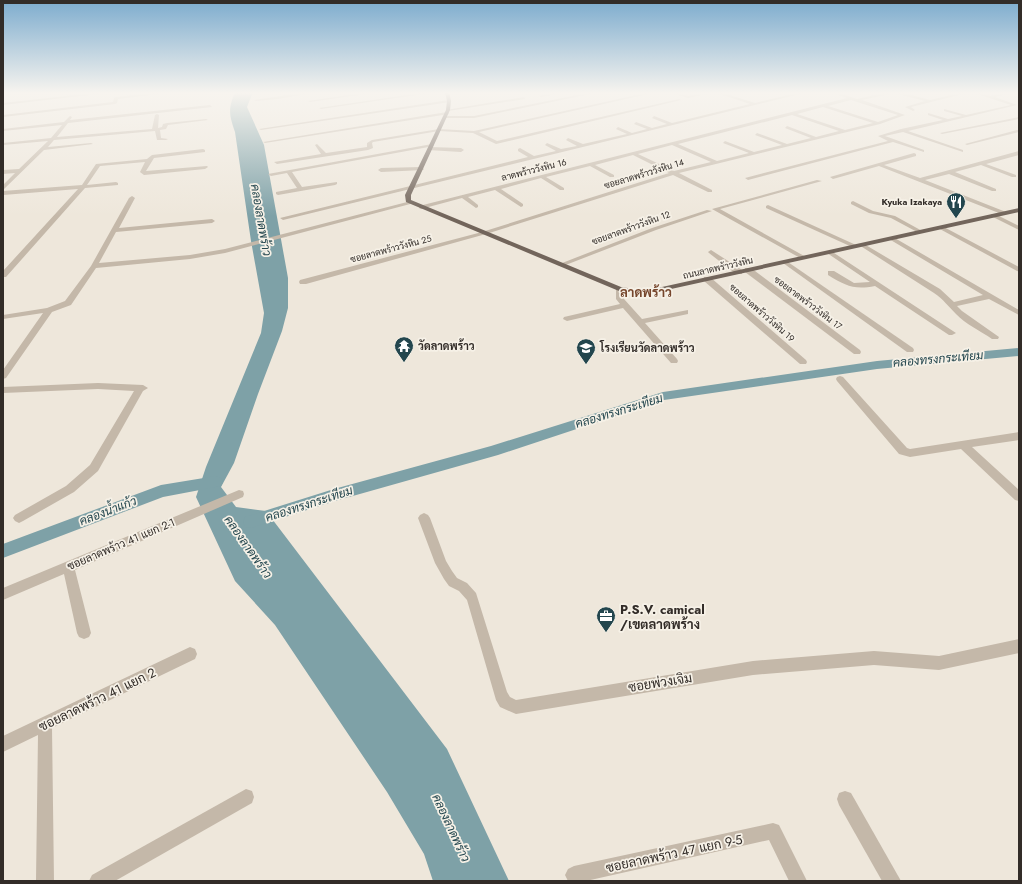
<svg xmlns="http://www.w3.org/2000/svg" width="1022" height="884" font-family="Jost,Sarabun,sans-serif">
	<rect width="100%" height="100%" fill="#eee7db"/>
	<path fill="#7ea1a7" d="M235 92H253L247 107 264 145 288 278V308L282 331 258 394 234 463 221 487 236 507 266 511 447 749 509 881H433L424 854 387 792 275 625 235 581 196 497 206 467 261 333 264 313 251 241 235 132C229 115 228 109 235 92Z"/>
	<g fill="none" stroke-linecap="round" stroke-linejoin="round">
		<g fill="#7ea1a7" fill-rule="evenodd">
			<polygon points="1019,348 1019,356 877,369 664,400 498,455 335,501 251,528 245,527 243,522 245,517 334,489 491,446 663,392 877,361"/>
			<polygon points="216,476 221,478 223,482 221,486 163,497 3,558 3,544 161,485"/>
		</g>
		<g fill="#c4b8a9" fill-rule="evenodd">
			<polygon points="102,92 115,92 3,105 3,103"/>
			<polygon points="162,92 174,92 118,99 117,103 115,104 3,117 3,115 113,102 114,98 116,97"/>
			<polygon points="308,92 317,92 278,99 256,101 254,100"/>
			<polygon points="369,92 380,92 310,102 308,101"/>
			<polygon points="427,92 437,92 321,109 319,108"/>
			<polygon points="558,92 567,92 541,97 539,96"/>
			<polygon points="592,92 600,92 474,118 445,118 443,117 445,116 474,116"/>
			<polygon points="650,92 657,92 479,132 497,141 679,99 681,100 496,144 473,133 439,131 373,142 372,143 373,148 368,150 277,164 274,162 321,154 315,145 317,144 326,153 367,147 367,143 372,140 439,129 474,131"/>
			<polygon points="669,92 675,92 688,96 716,92 688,98"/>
			<polygon points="720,92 755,103 801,92 808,92 283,220 280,218 528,157 518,151 518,149 520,148 534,156 556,151 545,145 547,143 561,149 577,146 566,140 568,138 583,144 627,134 616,129 618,127 632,133 647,129 634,124 636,122 652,128 667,124 652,118 654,116 672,123 750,104 720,94"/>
			<path d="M830 92H836L857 99 888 92H900L930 100 964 92H977L990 96 1013 92 995 97 1017 105 908 131 963 150V152L903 132 885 136 924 150V152L893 142 748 180 745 178 888 141 878 136 901 129 943 120 928 115V113L948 119 962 116 944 111V109L966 115 1011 105 971 92 911 107 915 110 913 111 905 107 925 101 894 93 862 100 905 115 880 124 679 173 712 190V192H708L673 175 486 234 306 284H300L299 282 300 280 482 232 669 173 633 155 595 165 614 175V177H610L590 166 546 177 564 188V190H560L541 178 501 189 523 204V206L521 207 495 190 468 197 478 205V207L476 208 462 198 421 209 419 208V206L847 98ZM851 100 898 115 878 122 828 106ZM823 107 873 123 845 130 797 114ZM792 115 839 131 816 137 787 126 785 128 811 138 787 144 757 133 755 135 782 145 754 152 725 141 723 143 749 153 717 161 678 144ZM672 145 711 162 674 171 638 154Z"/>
			<polygon points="524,97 525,99 448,111 446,110"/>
			<polygon points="449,100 450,102 261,130 259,129"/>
			<polygon points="210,105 212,107 68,123 57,137 152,129 155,115 157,114 159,115 158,128 162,127 163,124 167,123 206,119 208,120 168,125 166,129 160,130 161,138 168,139 166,140 157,140 155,131 54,140 48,147 91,143 93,144 44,150 3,190 3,185 15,173 3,174 3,170 19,169 48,141 3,145 3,143 51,138 62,125 3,131 3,129 64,122 70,116 72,117 70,120"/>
			<polygon points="447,112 449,114 265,143 263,142"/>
			<polygon points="1019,117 1019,119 942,134 940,133"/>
			<polygon points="1017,130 1019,130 1019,132 967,145 965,144"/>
			<polygon points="432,144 434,146 292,172 302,187 337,182 337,184 335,185 278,195 276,194 276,192 297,188 287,173 271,176 268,174"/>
			<polygon points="430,147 461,148 464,150 461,152 428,150 427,149"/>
			<polygon points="203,149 205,150 205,152 154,158 146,171 207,166 208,167 205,169 144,175 140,172 145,162 100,166 87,185 116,182 118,183 118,185 85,188 6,277 3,277 3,271 78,189 3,195 3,191 82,185 96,164 147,159 152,155"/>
			<polygon points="1019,151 1019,155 986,164 1016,175 1016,177 1012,177 981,165 955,172 996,189 996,191 992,191 949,174 925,180 1006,212 1006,214 1004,215 879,166 833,179 830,177 914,153 916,154 916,156 884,165 920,178"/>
			<polygon points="421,167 424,169 423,170 381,172 378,170 381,168"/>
			<polygon points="817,180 822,181 720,209 806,257 806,259 802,259 712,209"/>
			<polygon points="132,196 135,198 119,228 212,219 215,221 212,223 116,232 99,263 190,255 225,249 411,201 414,203 225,253 190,259 96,268 71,305 52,312 6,378 3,379 3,370 43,313 3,319 3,315 47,308 65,301 91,266 129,198"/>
			<polygon points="853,201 873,211 895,216 924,232 919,233 891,218 869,213 851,204 851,202"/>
			<polygon points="768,205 856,245 857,246 852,247 766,208 766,206"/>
			<polygon points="707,210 712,211 656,230 563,266 557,265 652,228"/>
			<polygon points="991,214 995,214 1019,226 1019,230 991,216"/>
			<polygon points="938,226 942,226 1019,267 1019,272 938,228"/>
			<path d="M889 237H893L1019 310V315L989 299 957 306 962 311 999 337 998 339H992C981 331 965 324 956 314 948 306 944 300 934 293L859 245 864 244 940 289 954 302 983 295 889 239Z"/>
			<polygon points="711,250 742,270 742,274 736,274 709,253 708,252"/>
			<path d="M827 251H831L956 333 952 335H949L875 286C854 290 846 286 828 275V271H834L854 283 870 282 827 253Z"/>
			<polygon points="785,260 913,348 914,350 913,352 907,352 783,263 783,261"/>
			<polygon points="745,268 751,268 860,350 861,352 860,354 854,354 745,272"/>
			<polygon points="704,277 710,277 806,360 807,362 806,364 800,364 704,281"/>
			<polygon points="616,287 622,287 624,299 642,319 688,310 688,314 645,323 677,359 678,361 677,363 671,363 623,308 567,321 563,319 564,317 620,304 616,299"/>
			<polygon points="840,376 843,377 907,448 910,449 1019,432 1019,440 972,447 1019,490 1019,501 1015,500 961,449 910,457 899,454 837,381 836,379 837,377"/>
			<polygon points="98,383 143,385 148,388 143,391 98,471 74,492 23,521 19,523 15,521 13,518 15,515 66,486 90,465 134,391 98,389 3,393 3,387"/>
			<polygon points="239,490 243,491 244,494 243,497 75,570 91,633 89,637 84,639 79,637 77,633 64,574 3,600 3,588"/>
			<polygon points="424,513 428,515 430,518 446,561 452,571 457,578 467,583 476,593 507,692 510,697 516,700 753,661 874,651 939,656 1019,639 1019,653 939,670 874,665 753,675 516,714 500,707 496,700 467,600 459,591 449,586 444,579 435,563 418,518 420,515"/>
			<polygon points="190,647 195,649 197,654 195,659 52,728 54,881 36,881 38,735 3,752 3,736"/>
			<polygon points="246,789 252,791 254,797 252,803 115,881 89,881 92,875"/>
			<polygon points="845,791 851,793 901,881 882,881 839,805 837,799 839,793"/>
			<polygon points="773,823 779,825 807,881 789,881 769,840 586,881 568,881 565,875 568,869 574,866"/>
		</g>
		<polygon fill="#72655b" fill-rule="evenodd" points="445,92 449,92 451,101 450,110 411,195 411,200 621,287 640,290 662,287 1019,208 1019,212 662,291 640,294 619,291 406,202 405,195 446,110 447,101"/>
	</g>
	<linearGradient id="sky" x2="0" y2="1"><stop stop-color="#7dacce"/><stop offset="0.43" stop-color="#f7f4ef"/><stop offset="1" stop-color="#f7f4ef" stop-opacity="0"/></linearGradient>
	<rect width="1022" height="216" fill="url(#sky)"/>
	<defs>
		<symbol id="restaurant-pin" viewBox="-11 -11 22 30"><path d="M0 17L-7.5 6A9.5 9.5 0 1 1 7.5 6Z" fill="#23464e" stroke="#f6f1e7"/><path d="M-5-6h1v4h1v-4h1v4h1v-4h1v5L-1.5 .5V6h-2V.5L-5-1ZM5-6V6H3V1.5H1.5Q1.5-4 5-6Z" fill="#fff"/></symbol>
		<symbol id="temple-pin" viewBox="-11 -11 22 30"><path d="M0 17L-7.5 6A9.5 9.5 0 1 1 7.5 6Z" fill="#23464e" stroke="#f6f1e7"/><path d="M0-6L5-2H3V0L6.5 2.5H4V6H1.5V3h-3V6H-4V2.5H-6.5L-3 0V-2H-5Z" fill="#fff"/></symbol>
		<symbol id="school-pin" viewBox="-11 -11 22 30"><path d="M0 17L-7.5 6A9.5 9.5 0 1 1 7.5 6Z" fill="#23464e" stroke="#f6f1e7"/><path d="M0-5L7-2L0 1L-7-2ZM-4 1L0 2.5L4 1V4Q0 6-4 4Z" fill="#fff"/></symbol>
		<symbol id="office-pin" viewBox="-11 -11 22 30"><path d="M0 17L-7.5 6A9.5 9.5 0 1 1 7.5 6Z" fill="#23464e" stroke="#f6f1e7"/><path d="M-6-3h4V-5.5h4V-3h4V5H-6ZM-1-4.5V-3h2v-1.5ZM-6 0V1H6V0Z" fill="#fff"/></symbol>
	</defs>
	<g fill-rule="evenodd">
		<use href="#restaurant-pin" x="945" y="191" width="22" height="30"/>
		<use href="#temple-pin" x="393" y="335" width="22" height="30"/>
		<use href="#school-pin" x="575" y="337" width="22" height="30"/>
		<use href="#office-pin" x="595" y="605" width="22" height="30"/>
	</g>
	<g text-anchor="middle" stroke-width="3.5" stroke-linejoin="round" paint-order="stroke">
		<g font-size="9" fill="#322c28" stroke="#f6f1e7">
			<text transform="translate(534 170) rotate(-14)" y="3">ลาดพร้าววังหิน 16</text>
			<text transform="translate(644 174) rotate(-17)" y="3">ซอยลาดพร้าววังหิน 14</text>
			<text transform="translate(631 228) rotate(-20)" y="3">ซอยลาดพร้าววังหิน 12</text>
			<text transform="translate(391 249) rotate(-15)" y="3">ซอยลาดพร้าววังหิน 25</text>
			<text transform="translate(718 268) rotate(-13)" y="3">ถนนลาดพร้าววังหิน</text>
			<text transform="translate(808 303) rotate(37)" y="3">ซอยลาดพร้าววังหิน 17</text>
			<text transform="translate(762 313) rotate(41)" y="3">ซอยลาดพร้าววังหิน 19</text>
		</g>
		<g font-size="9" font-weight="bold" fill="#322c28" stroke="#f6f1e7" text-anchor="end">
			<text x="942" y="205">Kyuka Izakaya</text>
		</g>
		<g font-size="11" font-weight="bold" fill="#322c28" stroke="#f6f1e7" text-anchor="start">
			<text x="418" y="350">วัดลาดพร้าว</text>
			<text x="600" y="352">โรงเรียนวัดลาดพร้าว</text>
		</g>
		<g font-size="11" fill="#322c28" stroke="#f6f1e7">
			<text transform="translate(121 544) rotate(-23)" y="4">ซอยลาดพร้าว 41 แยก 2-1</text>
		</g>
		<g font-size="12" font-style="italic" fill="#23464e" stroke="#f6f1e7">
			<text transform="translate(261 220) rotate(80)" y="4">คลองลาดพร้าว</text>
			<text transform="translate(938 359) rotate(-5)" y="4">คลองทรงกระเทียม</text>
			<text transform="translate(619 411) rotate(-17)" y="4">คลองทรงกระเทียม</text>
			<text transform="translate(309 504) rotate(-18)" y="4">คลองทรงกระเทียม</text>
			<text transform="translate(108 511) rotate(-21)" y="4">คลองน้ำแก้ว</text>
			<text transform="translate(248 547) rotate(55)" y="4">คลองลาดพร้าว</text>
			<text transform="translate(451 828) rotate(65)" y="4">คลองลาดพร้าว</text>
		</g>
		<g font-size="13" font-weight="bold" fill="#76462c" stroke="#f6f1e7">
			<text x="646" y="297">ลาดพร้าว</text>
		</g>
		<g font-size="13" font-weight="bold" fill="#322c28" stroke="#f6f1e7" text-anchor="start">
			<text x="620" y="614">P.S.V. camical<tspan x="620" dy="15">/เขตลาดพร้าง</tspan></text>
		</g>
		<g font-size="13" fill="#322c28" stroke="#f6f1e7">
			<text transform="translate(660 682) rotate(-9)" y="5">ซอยพ่วงเจิม</text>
			<text transform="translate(97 699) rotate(-26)" y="5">ซอยลาดพร้าว 41 แยก 2</text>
			<text transform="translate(674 853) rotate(-12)" y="5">ซอยลาดพร้าว 47 แยก 9-5</text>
		</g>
	</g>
	<rect width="1022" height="884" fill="none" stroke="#322c28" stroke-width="8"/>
</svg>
